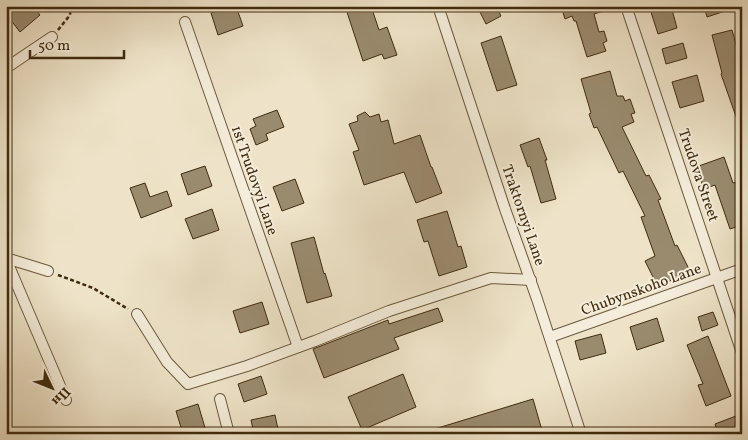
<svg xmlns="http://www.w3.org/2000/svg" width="748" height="440" font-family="Vollkorn,serif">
	<rect width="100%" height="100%" fill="#eee3c8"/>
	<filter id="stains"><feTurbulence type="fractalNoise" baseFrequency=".004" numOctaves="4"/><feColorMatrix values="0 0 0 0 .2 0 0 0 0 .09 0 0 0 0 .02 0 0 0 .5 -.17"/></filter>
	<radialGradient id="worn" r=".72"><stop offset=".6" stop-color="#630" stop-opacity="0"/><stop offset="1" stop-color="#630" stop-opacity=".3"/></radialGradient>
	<g fill="#9a8b6f" stroke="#402b0e">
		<polygon points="6,6 33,6 40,15 20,32 6,14"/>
		<polygon points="231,6 236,6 243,26 218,35 211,13"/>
		<polygon points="345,6 371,6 379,30 387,27 397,55 384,59 382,54 363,61"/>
		<polygon points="477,6 496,6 501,16 486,24"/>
		<polygon points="561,6 613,6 613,8 594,14 599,32 604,31 607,41 603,43 606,51 587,57 576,21 574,21 572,16 565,19"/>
		<polygon points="659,6 671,6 677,28 658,34 650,9"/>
		<polygon points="704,6 734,6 734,8 707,17"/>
		<polygon points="732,30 742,66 742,128 740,128 721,74 722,73 712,35"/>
		<polygon points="501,36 517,85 497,91 481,43"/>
		<polygon points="683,43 687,58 666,64 662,49"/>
		<polygon points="610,71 617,96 623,96 625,101 630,99 635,113 631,114 634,122 622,127 646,176 649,175 661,199 658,200 675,246 677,245 690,271 658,287 645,261 655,256 641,217 645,216 623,171 619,173 597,127 594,128 589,114 591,113 581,79"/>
		<polygon points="697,75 704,101 680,108 672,82"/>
		<polygon points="277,110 284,127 266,134 268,140 256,145 250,129 256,126 253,119"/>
		<polygon points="365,112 370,117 379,114 381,122 388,120 394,144 420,135 431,167 432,167 442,193 416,203 404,172 364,185 353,152 359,150 349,124 358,121 357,116"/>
		<polygon points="539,138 547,160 545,160 556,199 541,203 530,166 528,167 520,145"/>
		<polygon points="724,157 733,183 737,182 742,196 742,225 730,229 715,185 704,189 696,167"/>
		<polygon points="205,166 212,186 188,195 181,174"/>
		<polygon points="295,179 304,203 282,211 273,187"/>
		<polygon points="145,183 150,197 167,191 172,206 141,218 130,188"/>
		<polygon points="212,209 219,230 193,239 185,219"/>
		<polygon points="447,211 458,247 461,246 467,267 439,276 428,241 424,242 417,220"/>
		<polygon points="314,237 324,274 325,273 332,296 307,303 291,243"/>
		<polygon points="262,302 269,324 240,333 233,311"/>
		<polygon points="438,308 443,321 394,338 399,349 324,378 313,349 388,320 389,324"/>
		<polygon points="713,312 718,325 702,331 698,317"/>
		<polygon points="657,318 664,341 637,350 630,327"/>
		<polygon points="601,334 606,353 580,360 575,341"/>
		<polygon points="708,336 731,396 706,406 698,385 703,384 687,345"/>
		<polygon points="403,374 416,407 362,430 348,397"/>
		<polygon points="261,376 267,394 244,402 238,384"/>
		<polygon points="533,399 543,434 428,434 428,431"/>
		<polygon points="198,404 206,431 199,434 183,434 176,411"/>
		<polygon points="275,415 279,434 254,434 251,420"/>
		<polygon points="736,416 742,434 718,434 715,424"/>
	</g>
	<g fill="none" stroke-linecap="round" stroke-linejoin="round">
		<defs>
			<g id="minor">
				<polyline points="438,6 505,209 537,299 581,434"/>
				<polyline points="626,6 742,353"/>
				<polyline points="185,22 298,347"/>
				<polyline points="6,68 52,37"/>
				<polyline points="6,258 48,271"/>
				<polyline points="6,259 66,400"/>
				<polyline points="137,314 167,362 188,384 247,366 315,341 389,311 491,278 531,280"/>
				<polyline points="550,337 742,269"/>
				<polyline points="220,399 229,434"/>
			</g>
		</defs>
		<use href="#minor" stroke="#6c593c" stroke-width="12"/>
		<g stroke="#402b0e" stroke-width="2.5" stroke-dasharray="4 2.5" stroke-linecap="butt">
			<polyline points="58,30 70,15 71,6"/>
			<polyline points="58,275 93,288 128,309"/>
		</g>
		<use href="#minor" stroke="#f4eddb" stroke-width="10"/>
	</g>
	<g text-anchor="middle" stroke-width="4" stroke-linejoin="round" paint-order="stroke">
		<g font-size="15" fill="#402b0e" stroke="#f4eddb">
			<text transform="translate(699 175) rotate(71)" y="5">Trudova Street</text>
			<text transform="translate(255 180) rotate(71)" y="5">1st Trudovyi Lane</text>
			<text transform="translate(524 215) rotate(71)" y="5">Traktornyi Lane</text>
			<text transform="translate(641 289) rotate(-20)" y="5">Chubynskoho Lane</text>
		</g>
	</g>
	<rect width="748" height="440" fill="none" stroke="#eee3c8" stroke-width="25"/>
	<rect x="8" y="8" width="733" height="425" fill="none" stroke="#402b0e" stroke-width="2.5"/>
	<rect x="12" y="12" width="723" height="415" fill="none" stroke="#402b0e"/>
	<g transform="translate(52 388) rotate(133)" stroke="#f4eddb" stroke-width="4" paint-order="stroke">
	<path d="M0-4L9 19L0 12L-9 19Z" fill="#402b0e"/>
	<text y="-8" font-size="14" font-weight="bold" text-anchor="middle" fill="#402b0e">Пн</text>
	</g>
	<path d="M30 50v8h94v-8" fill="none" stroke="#402b0e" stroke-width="2.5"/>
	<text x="38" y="50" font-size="15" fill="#402b0e" stroke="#f4eddb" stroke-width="4" paint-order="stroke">50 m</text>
	<rect width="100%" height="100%" filter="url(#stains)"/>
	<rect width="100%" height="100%" fill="url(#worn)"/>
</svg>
